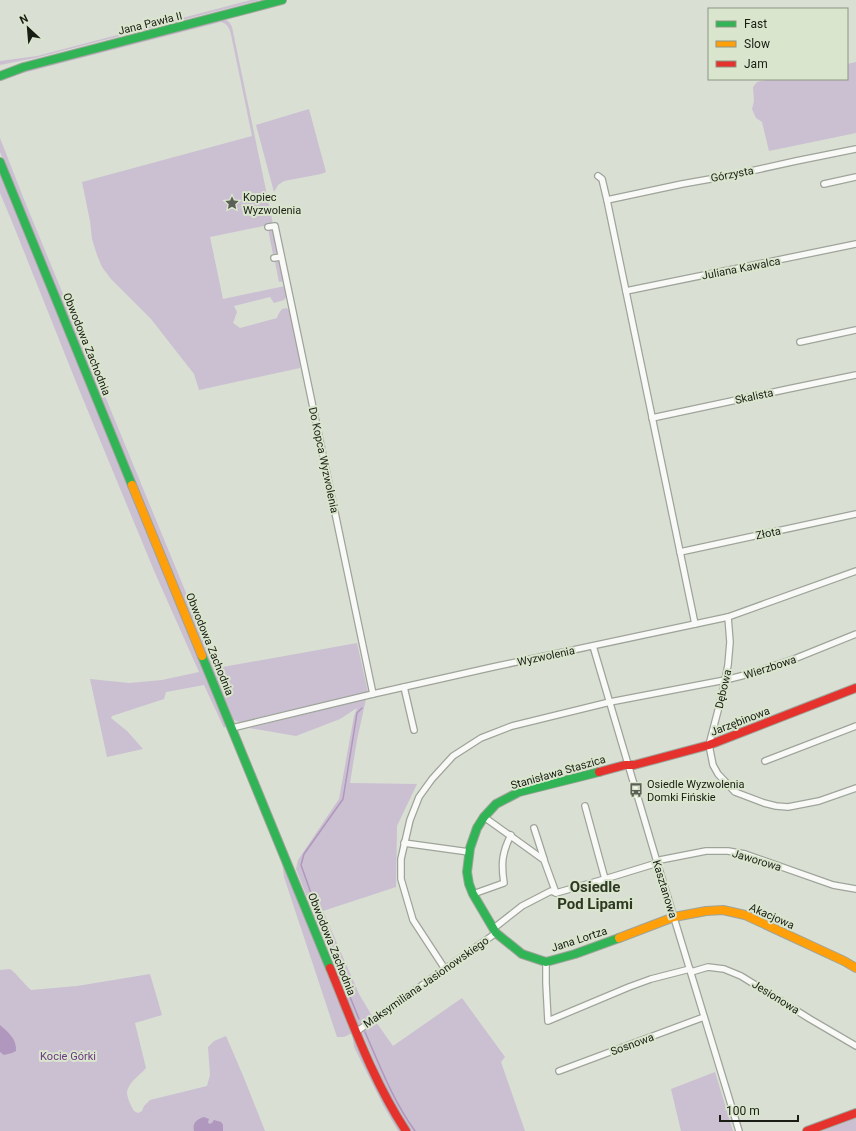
<svg xmlns="http://www.w3.org/2000/svg" width="856" height="1131" font-family="Roboto,sans-serif">
	<rect width="100%" height="100%" fill="#d9dfd3"/>
	<g fill="#cbbfd2">
		<polygon points="251,0 260,0 35,58 0,65 0,61 37,56"/>
		<path d="M221 19C227 19 230 22 232 27L273 224 210 237 223 299 285 286 287 296 284 300 274 303 270 297 234 306 237 312 233 323 240 328 277 318C279 312 283 305 290 310L299 353 300 368 199 390 194 374 151 319 111 279 102 267 97 255 92 239 90 221 82 182 252 136 233 44C231 36 231 24 221 22L23 73 0 81V78L15 73Z"/>
		<polygon points="856,62 856,133 769,151 762,122 756,118 752,109 754,101 753,87 757,82 771,79 847,79 847,64"/>
		<polygon points="309,109 326,172 321,174 284,181 278,185 274,192 256,125"/>
		<polygon points="0,138 23,197 217,668 357,643 368,692 240,722 236,721 232,719 8,172 0,152"/>
		<polygon points="0,170 226,725 225,727 224,728 204,685 166,692 164,699 112,716 111,718 127,731 143,749 107,757 90,679 129,683 162,680 199,672 155,573 76,382 13,224 0,193"/>
		<polygon points="273,228 278,253 273,254 268,229"/>
		<polygon points="280,261 284,281 279,282 275,262"/>
		<polygon points="366,699 357,740 350,783 417,784 397,826 396,887 323,911 359,994 372,1016 358,1026 296,869 298,860 339,799 354,716 357,708 340,719 296,736 249,728"/>
		<polygon points="282,861 351,1032 403,1131 398,1131 383,1105 354,1047 352,1033 344,1037 337,1037 284,877"/>
		<path d="M10 969C18 975 23 983 31 990L77 986 150 974 162 1015 135 1023 146 1068C140 1075 128 1083 127 1092 127 1098 131 1106 134 1111L138 1113 142 1111 144 1106 150 1100 207 1086 210 1075 208 1047 214 1041 226 1036 244 1078 265 1131H0V970Z"/>
		<path d="M462 998 505 1057 501 1062 525 1131H411C390 1102 376 1065 362 1032L376 1022 393 1046Z"/>
		<polygon points="715,1072 733,1131 681,1131 671,1089"/>
		<polygon points="856,1118 856,1131 822,1131"/>
	</g>
	<g fill="#b097bd">
		<path d="M0 1025C8 1032 17 1039 16 1051L12 1053 4 1055 0 1052Z"/>
		<path d="M204 1117 209 1119 208 1122 209 1124 212 1123 214 1120 221 1122 223 1125V1131H194C192 1123 197 1119 204 1117Z"/>
	</g>
	<g fill="none" stroke-linecap="round" stroke-linejoin="round">
		<g stroke="#b097bd" stroke-width="1.5">
			<polyline points="359,1019 333,955 301,865 304,854 343,799 357,713 362,708"/>
			<path d="M365 1032C380 1066 393 1101 415 1131"/>
		</g>
		<defs>
			<g id="street">
				<polyline points="598,176 602,179 607,200 695,624"/>
				<polyline points="824,184 856,177"/>
				<polyline points="607,200 682,184 733,175 796,161 856,149"/>
				<polyline points="268,227 275,226 373,694"/>
				<polyline points="274,258 281,257"/>
				<polyline points="626,291 856,244"/>
				<polyline points="800,342 856,330"/>
				<polyline points="652,418 788,389 856,375"/>
				<polyline points="680,552 856,514"/>
				<polyline points="728,617 730,642 728,665 722,695 709,745 713,765 718,774 735,792 764,803 776,806 788,807 819,801 856,788"/>
				<polyline points="593,646 657,862 739,1131"/>
				<polyline points="404,687 414,730"/>
				<polyline points="232,728 373,694 493,667 728,617 856,571"/>
				<polyline points="765,761 856,726"/>
				<polyline points="585,806 605,879"/>
				<polyline points="484,817 544,860 556,893"/>
				<polyline points="534,828 544,859"/>
				<polyline points="404,843 469,852"/>
				<path d="M473 894 504 883C501 864 502 852 511 835"/>
				<polyline points="494,928 522,906 551,891 556,893 605,879 654,864 660,860 706,851 728,851 745,854 833,885 856,889"/>
				<polyline points="546,962 546,983 548,1021 629,987 651,979 690,969"/>
				<polyline points="445,969 413,920 401,879 401,859 410,820 419,797 432,779 453,756 481,738 512,726 610,702 725,680 753,673 794,659 856,634"/>
				<polyline points="691,972 708,967 724,969 741,976 810,1019 856,1046"/>
				<polyline points="356,1032 496,933"/>
				<polyline points="559,1071 704,1017"/>
			</g>
			<g id="fast">
				<polyline points="0,76 24,67 282,0"/>
				<polyline points="0,162 132,485"/>
				<polyline points="202,656 330,968"/>
				<polyline points="599,772 519,792 496,804 484,817 477,828 470,848 467,872 469,884 473,894 496,933 522,954 546,962 575,954 619,938"/>
			</g>
			<g id="slow">
				<polyline points="132,485 202,656"/>
				<polyline points="619,938 674,917 706,911 723,910 745,915 844,961 856,968"/>
			</g>
			<g id="jam">
				<polyline points="599,772 625,765 634,765 709,745 856,688"/>
				<path d="M330 968C353 1024 373 1081 406 1131"/>
				<polyline points="807,1131 856,1113"/>
			</g>
		</defs>
		<use href="#street" stroke="#9fa49a" stroke-width="8"/>
		<use href="#fast" stroke="#9fa49a" stroke-width="10"/>
		<use href="#slow" stroke="#9fa49a" stroke-width="10"/>
		<use href="#jam" stroke="#9fa49a" stroke-width="10"/>
		<use href="#street" stroke="#f9faf8" stroke-width="5.5"/>
		<use href="#fast" stroke="#30b455" stroke-width="8"/>
		<use href="#slow" stroke="#ff9f0a" stroke-width="8"/>
		<use href="#jam" stroke="#e5322d" stroke-width="8"/>
	</g>
	<defs>
		<symbol id="sight-bare" viewBox="-9 -9 18 18"><path d="M0-6L1.8-2.2L6-1.7L2.9 1.2L3.7 5.4L0 3.3L-3.7 5.4L-2.9 1.2L-6-1.7L-1.8-2.2Z" fill="#5c6157" stroke="#dae5cd" stroke-width="2.5" paint-order="stroke"/></symbol>
		<symbol id="bus-bare" viewBox="-9 -9 18 18"><path d="M-5-6H5V4H4V6H2V4H-2V6H-4V4H-5ZM-3.5-4V0h7V-4ZM-3.5 1.2v1.5H-2V1.2ZM2 1.2v1.5H3.5V1.2Z" fill="#5c6157" stroke="#dae5cd" stroke-width="2.5" paint-order="stroke"/></symbol>
	</defs>
	<g fill-rule="evenodd">
		<use href="#sight-bare" x="222" y="193" width="20" height="20"/>
		<use href="#bus-bare" x="626" y="780" width="20" height="20"/>
	</g>
	<g text-anchor="middle" stroke-width="4" stroke-linejoin="round" paint-order="stroke">
		<g font-size="11" fill="#191d14" stroke="#dae5cd">
			<text transform="translate(150 23) rotate(-14)" y="4">Jana Pawła II</text>
			<text transform="translate(732 174) rotate(-11)" y="4">Górzysta</text>
			<text transform="translate(741 268) rotate(-11)" y="4">Juliana Kawalca</text>
			<text transform="translate(87 344) rotate(68)" y="4">Obwodowa Zachodnia</text>
			<text transform="translate(754 396) rotate(-12)" y="4">Skalista</text>
			<text transform="translate(324 460) rotate(78)" y="4">Do Kopca Wyzwolenia</text>
			<text transform="translate(768 533) rotate(-12)" y="4">Złota</text>
			<text transform="translate(210 644) rotate(68)" y="4">Obwodowa Zachodnia</text>
			<text transform="translate(546 656) rotate(-12)" y="4">Wyzwolenia</text>
			<text transform="translate(770 667) rotate(-18)" y="4">Wierzbowa</text>
			<text transform="translate(723 689) rotate(-77)" y="4">Dębowa</text>
			<text transform="translate(740 721) rotate(-21)" y="4">Jarzębinowa</text>
			<text transform="translate(558 772) rotate(-16)" y="4">Stanisława Staszica</text>
			<text transform="translate(757 860) rotate(17)" y="4">Jaworowa</text>
			<text transform="translate(665 889) rotate(73)" y="4">Kasztanowa</text>
			<text transform="translate(772 916) rotate(24)" y="4">Akacjowa</text>
			<text transform="translate(579 939) rotate(-18)" y="4">Jana Lortza</text>
			<text transform="translate(332 944) rotate(68)" y="4">Obwodowa Zachodnia</text>
			<text transform="translate(426 982) rotate(-35)" y="4">Maksymiliana Jasionowskiego</text>
			<text transform="translate(776 997) rotate(32)" y="4">Jesionowa</text>
			<text transform="translate(632 1044) rotate(-20)" y="4">Sosnowa</text>
		</g>
		<g font-size="11" fill="#191d14" stroke="#dae5cd" text-anchor="start">
			<text x="243" y="201">Kopiec<tspan x="243" dy="13">Wyzwolenia</tspan></text>
			<text x="647" y="788">Osiedle Wyzwolenia<tspan x="647" dy="13">Domki Fińskie</tspan></text>
		</g>
		<g font-size="11" fill="#6b3985" stroke="#dae5cd">
			<text x="68" y="1060">Kocie Górki</text>
		</g>
		<g font-size="15" font-weight="bold" fill="#2f3824" stroke="#dae5cd">
			<text x="595" y="892">Osiedle<tspan x="595" dy="17">Pod Lipami</tspan></text>
		</g>
	</g>
	<rect x="708" y="8" width="140" height="72" fill="#dae5cd" stroke="#8d9583"/>
	<rect x="716" y="21" width="20" height="6" fill="#30b455" stroke="#8d9583"/>
	<text x="744" y="28" font-size="12" fill="#191d14">Fast</text>
	<rect x="716" y="41" width="20" height="6" fill="#ff9f0a" stroke="#8d9583"/>
	<text x="744" y="48" font-size="12" fill="#191d14">Slow</text>
	<rect x="716" y="61" width="20" height="6" fill="#e5322d" stroke="#8d9583"/>
	<text x="744" y="68" font-size="12" fill="#191d14">Jam</text>
	<g transform="translate(28 28) rotate(334)" stroke="#dae5cd" stroke-width="3" paint-order="stroke">
	<path d="M0-3L7 15L0 10L-7 15Z" fill="#191d14"/>
	<text y="-6" font-size="11" font-weight="bold" text-anchor="middle" fill="#191d14">N</text>
	</g>
	<path d="M720 1115v6h78v-6" fill="none" stroke="#191d14" stroke-width="2"/>
	<text x="726" y="1115" font-size="12" fill="#191d14" stroke="#dae5cd" stroke-width="3" paint-order="stroke">100 m</text>
</svg>
